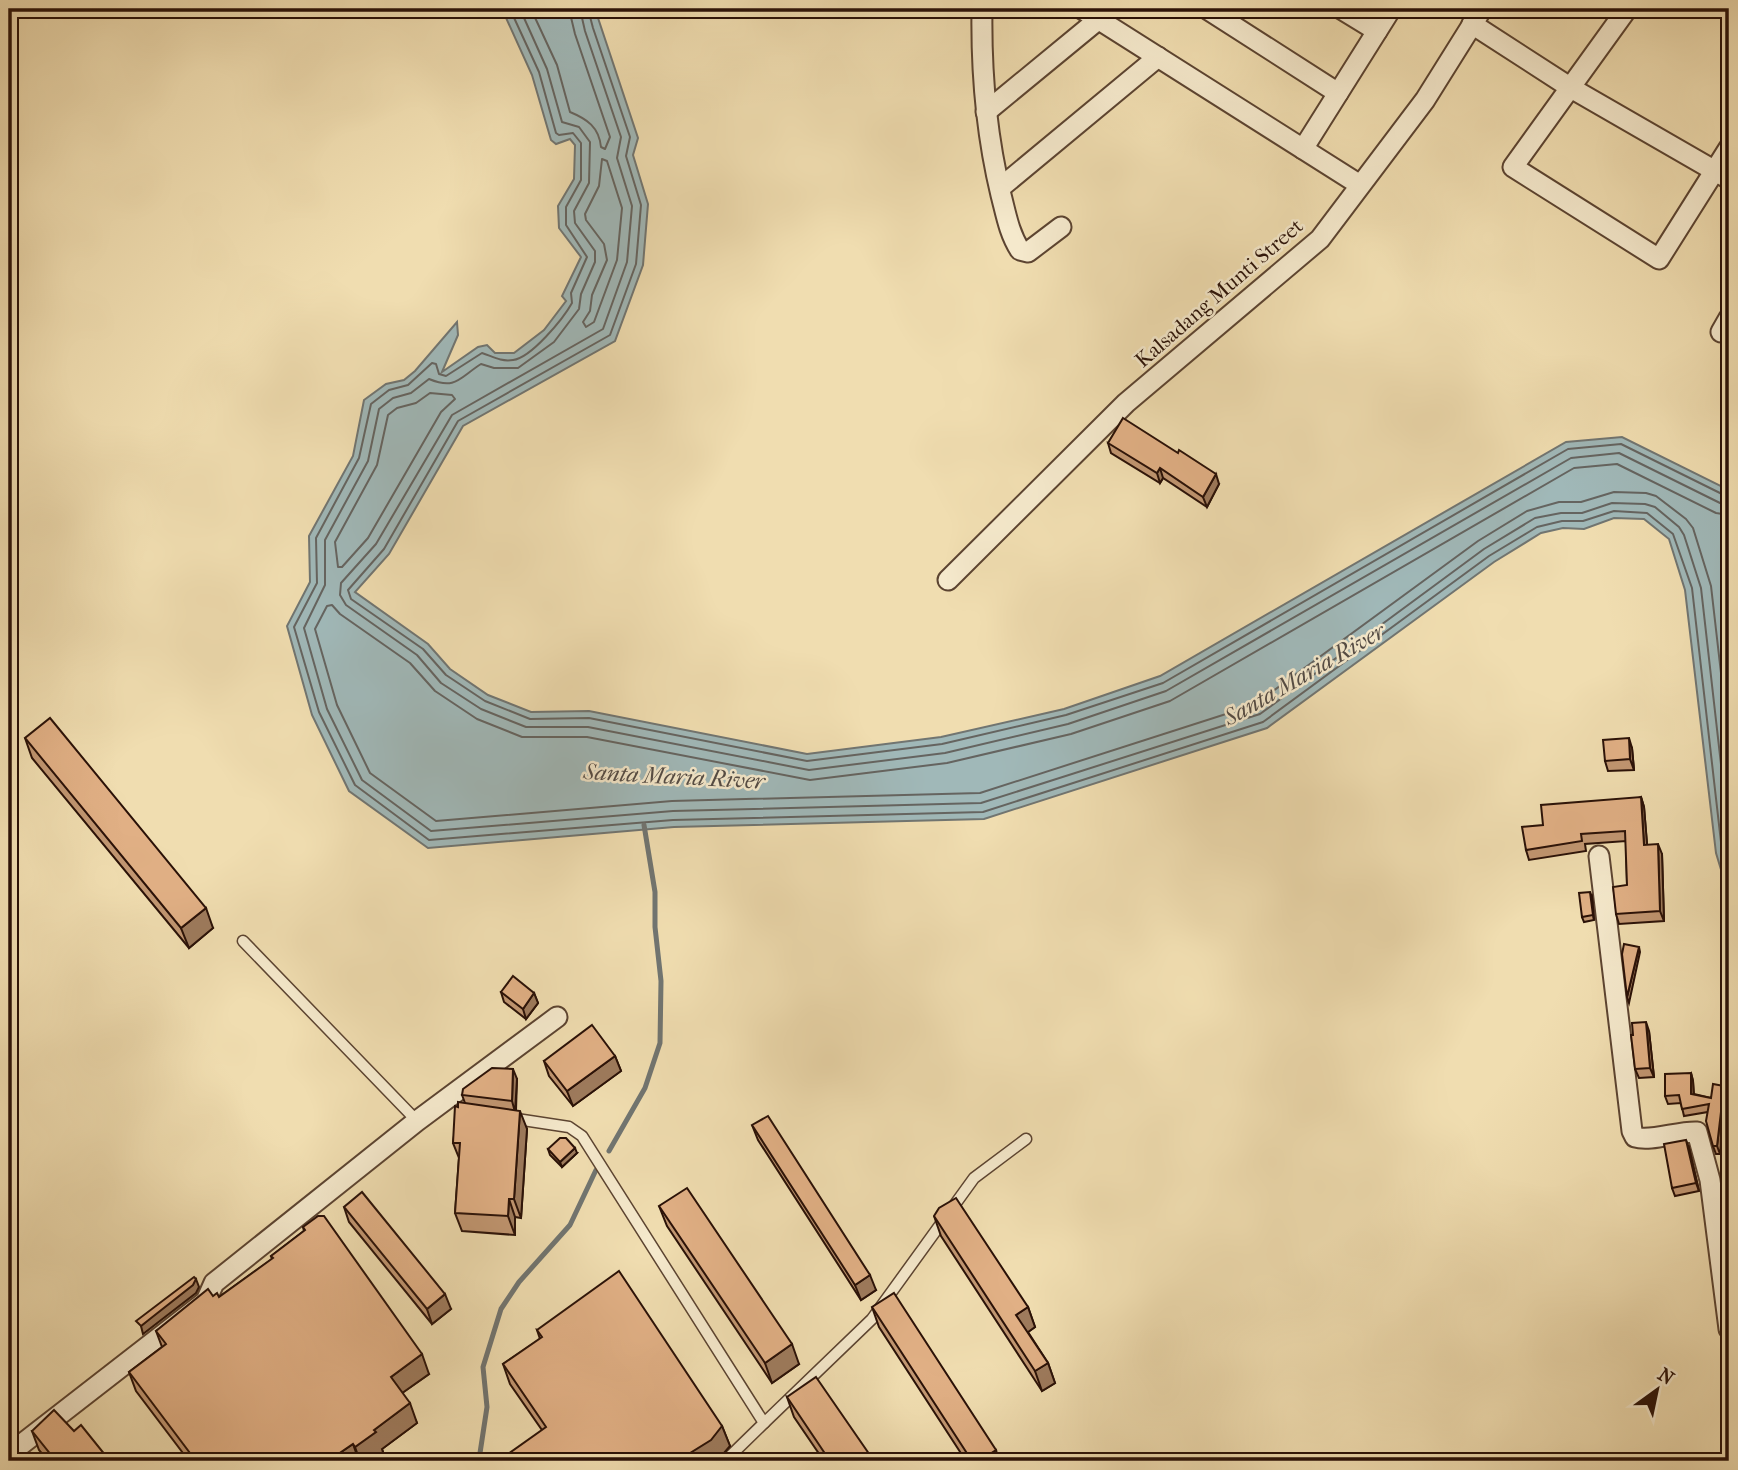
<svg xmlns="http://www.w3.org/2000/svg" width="1738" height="1470" font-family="'IM FELL French Canon',serif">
	<rect width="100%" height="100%" fill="#f0ddb0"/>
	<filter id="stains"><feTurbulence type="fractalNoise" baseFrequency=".00286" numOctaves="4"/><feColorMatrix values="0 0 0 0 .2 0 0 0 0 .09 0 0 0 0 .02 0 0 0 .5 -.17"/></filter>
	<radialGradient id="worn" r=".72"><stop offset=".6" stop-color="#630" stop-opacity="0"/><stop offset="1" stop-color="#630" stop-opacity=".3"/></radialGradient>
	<polygon fill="#a0b8b8" stroke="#717571" stroke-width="2" points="502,9 595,9 638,138 633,155 648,204 643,265 615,341 463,426 389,554 355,592 428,644 450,669 488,695 531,712 589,711 807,754 941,737 1064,709 1160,676 1566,442 1622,437 1729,490 1729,896 1716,853 1685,590 1669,539 1644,519 1614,518 1584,529 1563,528 1541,533 1494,562 1267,728 984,819 674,827 428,848 349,791 312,715 287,626 310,582 309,536 353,456 364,400 386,384 404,380 415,371 457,322 458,335 442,372 478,347 487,345 495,353 514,353 544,330 566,301 562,296 581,257 559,228 558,206 574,179 575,145 570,139 556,144 551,140 532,75"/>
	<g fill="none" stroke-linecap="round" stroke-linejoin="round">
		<g stroke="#656460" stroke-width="2">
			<path d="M510 9 539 72 556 133 559 135 573 133 581 143V180L566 207V225L587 257 571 293 572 303C563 319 531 358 513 360 500 362 492 356 482 353L446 376 439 374 436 364 432 363 408 385 389 390 371 404 359 458 316 538 317 583 294 627 319 712 355 785 429 840 673 820 983 812 1263 722 1489 556 1537 527 1562 521H1583L1614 511 1647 513 1673 534 1692 588 1722 851 1729 873"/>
			<path d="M520 9 547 69 562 122 579 127 590 142 589 183 574 211 575 223 595 251V262L581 294 579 309 554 342 518 368H494L481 364C459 378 456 390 429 379L411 393 393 398 379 409 368 461 325 540V585L304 628 327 709 362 780 431 831 673 811 981 803 1260 714 1484 549 1535 518 1561 513H1582L1612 503 1645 504 1655 507 1679 527 1684 535 1701 588 1729 835"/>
			<path d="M531 9 557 65 570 112C587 119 599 127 601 147L605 149 610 137 575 34 569 9"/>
			<polyline points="580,9 585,31 621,137 617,158 632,206 627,262 603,329 452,415 376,544 341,583 340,595 346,605 417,655 441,683 481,709 526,727 588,727 809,770 945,753 1068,724 1166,691 1571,458 1619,453 1720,503 1729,504"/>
			<polyline points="588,9 593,28 630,137 626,156 641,205 636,264 610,335 458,421 384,549 348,590 351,599 423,649 446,675 485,701 530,719 589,718 807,761 942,744 1066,715 1163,683 1568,449 1621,444 1724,495 1729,495"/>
			<polygon points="602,159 607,161 622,208 617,260 594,322 586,327 583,322 590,311 592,295 607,260 604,244 586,220 585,214 599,186"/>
			<polygon points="430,393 452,395 455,399 441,412 368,538 342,567 338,567 335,542 377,465 388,415 397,408 416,403"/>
			<polyline points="1729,515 1716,513 1617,464 1574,468 1170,701 1071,734 947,763 810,780 587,737 522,737 477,719 435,691 410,663 340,614 332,605 327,606 315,629 337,705 370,773 436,821 672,801 980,793 1254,705 1478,541 1527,511 1559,502 1581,502 1614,492 1646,493 1656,496 1686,519 1693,528 1711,586 1729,743"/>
		</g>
		<g stroke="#717571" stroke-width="5">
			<polyline points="609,1151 645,1088 660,1043 661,981 655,927 655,892 644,825"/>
			<polyline points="474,1461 480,1453 487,1407 483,1367 501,1309 519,1282 570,1225 596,1170"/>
		</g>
		<defs>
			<g id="lane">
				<polyline points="243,941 417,1121"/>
				<polyline points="510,1118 569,1127 582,1136 764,1423 725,1461"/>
				<polyline points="764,1423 872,1319 974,1178 1026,1139"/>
			</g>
			<g id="street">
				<path d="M982 9C981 72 986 133 1001 195 1006 214 1009 233 1020 250L1028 252 1061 227"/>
				<polyline points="1082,9 1360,185"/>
				<polyline points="1207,9 1338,93"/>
				<polyline points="1341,9 1377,31"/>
				<polyline points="1627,9 1513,167 1659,259 1729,148"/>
				<polyline points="1472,24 1571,88 1729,179"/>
				<polyline points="986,112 1099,19"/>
				<polyline points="1303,149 1391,9"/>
				<polyline points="1000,188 1158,57"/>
				<polyline points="1721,332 1729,318"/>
				<polyline points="948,580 1126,403 1320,239 1425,100 1482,9"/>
				<path d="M1599 856 1632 1131 1635 1137C1651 1142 1678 1131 1697 1132L1710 1180 1729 1329"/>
				<polyline points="9,1454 206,1301 214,1283 417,1121 557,1017"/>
			</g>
		</defs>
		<use href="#lane" stroke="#5c4431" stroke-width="13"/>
		<use href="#street" stroke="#5c4431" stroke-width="23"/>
		<use href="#lane" stroke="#f5e9cc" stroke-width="10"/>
		<use href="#street" stroke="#f5e9cc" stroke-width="19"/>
	</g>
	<g fill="#c29772" stroke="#2a1107" stroke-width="2">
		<polygon points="1108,443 1219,484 1207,507 1163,478 1160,483 1111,453"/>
		<polygon points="25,738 213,928 189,948 32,758"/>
		<polygon points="1632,748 1634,770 1608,771 1605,761"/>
		<polygon points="1641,797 1644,807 1647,845 1662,854 1664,921 1619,924 1616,914 1627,885 1626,841 1585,844 1586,851 1529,860 1526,850"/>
		<polygon points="1592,897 1594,920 1584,922 1582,917"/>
		<polygon points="501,992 534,993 538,1003 526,1019 504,1002"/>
		<polygon points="1649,1031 1654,1077 1639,1078 1635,1069"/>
		<polygon points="615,1056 621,1071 573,1106 549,1076 544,1061"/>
		<polygon points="1691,1073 1693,1081 1694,1094 1711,1098 1727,1093 1720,1154 1716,1154 1713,1146 1708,1112 1684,1116 1681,1103 1668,1104 1665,1096"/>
		<polygon points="517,1079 516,1110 527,1129 521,1218 515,1217 515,1235 462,1231 455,1213 459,1158 453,1143 458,1107 465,1103 462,1095"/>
		<polygon points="752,1125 876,1290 861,1300 758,1140"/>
		<polygon points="1689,1148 1699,1191 1675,1196 1672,1188"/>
		<polygon points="548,1149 577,1153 562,1167 550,1155"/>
		<polygon points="659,1206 799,1364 772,1383 667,1226"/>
		<polygon points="344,1207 451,1309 432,1324 349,1222"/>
		<polygon points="934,1216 1028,1307 1035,1327 1028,1332 1048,1363 1055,1383 1042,1391 941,1236"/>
		<polygon points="303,1227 429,1374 402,1393 417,1423 382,1449 383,1452 370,1461 189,1461 136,1391 129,1372 162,1347 156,1331 213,1296 219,1297 272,1259 271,1256 304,1231"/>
		<polygon points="872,1307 999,1461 966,1461 879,1327"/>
		<polygon points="537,1330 722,1426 730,1446 718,1460 542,1430 510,1384 503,1364 540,1339"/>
		<polygon points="787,1397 874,1461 824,1461 794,1417"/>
		<polygon points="32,1431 74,1431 110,1461 48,1461 39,1450"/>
	</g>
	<g fill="#9e7b5d" stroke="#2a1107" stroke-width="2">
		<polygon points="1160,468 1163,478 1160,483 1157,473"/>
		<polygon points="1216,474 1219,484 1207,507 1203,497"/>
		<polygon points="1629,738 1632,748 1634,770 1630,759"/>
		<polygon points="1641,797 1644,807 1648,855 1644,845"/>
		<polygon points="1658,844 1662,854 1664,921 1660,911"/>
		<polygon points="1590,892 1592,897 1594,920 1593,915"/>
		<polygon points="206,908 213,928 189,948 181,928"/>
		<polygon points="1639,947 1640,952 1629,1003 1627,997"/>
		<polygon points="534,993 538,1003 526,1019 523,1009"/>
		<polygon points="1646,1022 1649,1031 1654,1077 1650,1068"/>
		<polygon points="615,1056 621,1071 573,1106 567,1091"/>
		<polygon points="513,1069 517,1079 515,1112 512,1101"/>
		<polygon points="1691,1073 1693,1081 1694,1102 1691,1094"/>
		<polygon points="1724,1086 1727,1093 1720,1154 1717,1146"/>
		<polygon points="520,1111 527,1129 521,1218 514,1199"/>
		<polygon points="1686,1140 1689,1148 1699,1191 1696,1183"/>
		<polygon points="575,1148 577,1153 562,1167 560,1162"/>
		<polygon points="509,1199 515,1217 515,1235 508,1216"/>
		<polygon points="870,1275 876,1290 861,1300 855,1285"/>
		<polygon points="196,1279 199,1287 196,1293 143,1334 141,1326"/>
		<polygon points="445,1294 451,1309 432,1324 427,1309"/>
		<polygon points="1028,1307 1035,1327 1024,1335 1016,1315"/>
		<polygon points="792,1344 799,1364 772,1383 765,1363"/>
		<polygon points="422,1354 429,1374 398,1396 391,1377"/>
		<polygon points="1048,1363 1055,1383 1042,1391 1035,1371"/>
		<polygon points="410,1403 417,1423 382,1449 383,1452 370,1461 360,1461 355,1447 374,1430"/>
		<polygon points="722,1426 730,1446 718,1460 715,1461 680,1461 679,1460"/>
		<polygon points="353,1444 359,1461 328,1461"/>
		<polygon points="996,1450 999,1461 979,1461"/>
	</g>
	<g fill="#e1b085" stroke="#2a1107" stroke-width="2">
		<polygon points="1123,418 1178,453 1179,450 1216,474 1203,497 1160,468 1157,473 1108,443"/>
		<polygon points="50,718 206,908 181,928 25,738"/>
		<polygon points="1629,738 1630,759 1605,761 1603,740"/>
		<polygon points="1641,797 1644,845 1658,844 1660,911 1616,914 1613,887 1627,885 1625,831 1581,834 1582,841 1526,850 1522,827 1543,825 1541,805"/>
		<polygon points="1590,892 1593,915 1582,917 1579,893"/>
		<polygon points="1624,944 1639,947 1627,997 1622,954"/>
		<polygon points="513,976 534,993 523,1009 501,992"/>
		<polygon points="1646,1022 1650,1068 1635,1069 1631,1035 1633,1035 1632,1023"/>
		<polygon points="592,1025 615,1056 567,1091 544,1061"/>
		<polygon points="492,1068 513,1069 512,1101 462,1095 463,1089"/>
		<polygon points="1691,1073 1691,1094 1711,1098 1713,1084 1724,1086 1717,1146 1713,1146 1706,1121 1709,1104 1682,1109 1679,1095 1665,1096 1665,1074"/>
		<polygon points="458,1102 520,1111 514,1199 509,1199 508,1216 455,1213 460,1143 453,1143 455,1106 458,1107"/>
		<polygon points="768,1116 870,1275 855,1285 752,1125"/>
		<polygon points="560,1138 566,1138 575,1148 560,1162 548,1149"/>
		<polygon points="1686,1140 1696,1183 1672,1188 1664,1144"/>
		<polygon points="687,1188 792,1344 765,1363 659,1206"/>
		<polygon points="362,1192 445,1294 427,1309 344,1207"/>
		<polygon points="956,1198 1028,1307 1016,1315 1048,1363 1035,1371 934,1216 939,1208"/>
		<polygon points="318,1216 324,1216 422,1354 391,1377 410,1403 374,1430 376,1432 355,1447 353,1444 328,1461 196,1461 129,1372 166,1344 156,1331 208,1289 213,1296 217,1293 219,1297 273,1258 271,1256 305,1230 303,1227"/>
		<polygon points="619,1271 722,1426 711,1440 679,1460 680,1461 498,1461 546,1427 503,1364 542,1337 537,1330"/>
		<polygon points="194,1277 196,1279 193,1285 141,1326 136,1321"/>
		<polygon points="894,1293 996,1450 979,1461 972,1461 872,1307"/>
		<polygon points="816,1377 874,1461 830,1461 787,1397"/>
		<polygon points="54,1410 74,1431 81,1425 110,1461 56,1461 32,1431"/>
		<polygon points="744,1456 747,1461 736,1461"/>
	</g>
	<g text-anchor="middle" stroke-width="5" stroke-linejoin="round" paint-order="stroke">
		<g font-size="21" fill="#2a1107" stroke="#f5e9cc">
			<text transform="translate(1219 293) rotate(-41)" y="7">Kalsadang Munti Street</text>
		</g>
		<g font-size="23" font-style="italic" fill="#534b45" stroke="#f5e9cc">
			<text transform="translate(1304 674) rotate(-30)" y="8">Santa Maria River</text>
			<text transform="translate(674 776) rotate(3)" y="8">Santa Maria River</text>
		</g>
	</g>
	<rect width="1738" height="1470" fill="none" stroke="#f0ddb0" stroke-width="35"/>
	<rect x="10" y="10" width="1717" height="1449" fill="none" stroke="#2a1107" stroke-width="3.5"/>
	<rect x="18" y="18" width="1703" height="1435" fill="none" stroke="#2a1107" stroke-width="2"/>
	<g transform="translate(1657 1390) rotate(33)" stroke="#f5e9cc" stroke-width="5" paint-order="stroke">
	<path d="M0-5L12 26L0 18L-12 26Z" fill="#2a1107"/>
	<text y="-10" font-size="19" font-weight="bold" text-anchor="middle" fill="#2a1107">N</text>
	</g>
	<rect width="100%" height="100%" filter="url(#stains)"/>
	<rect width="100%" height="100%" fill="url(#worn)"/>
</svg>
